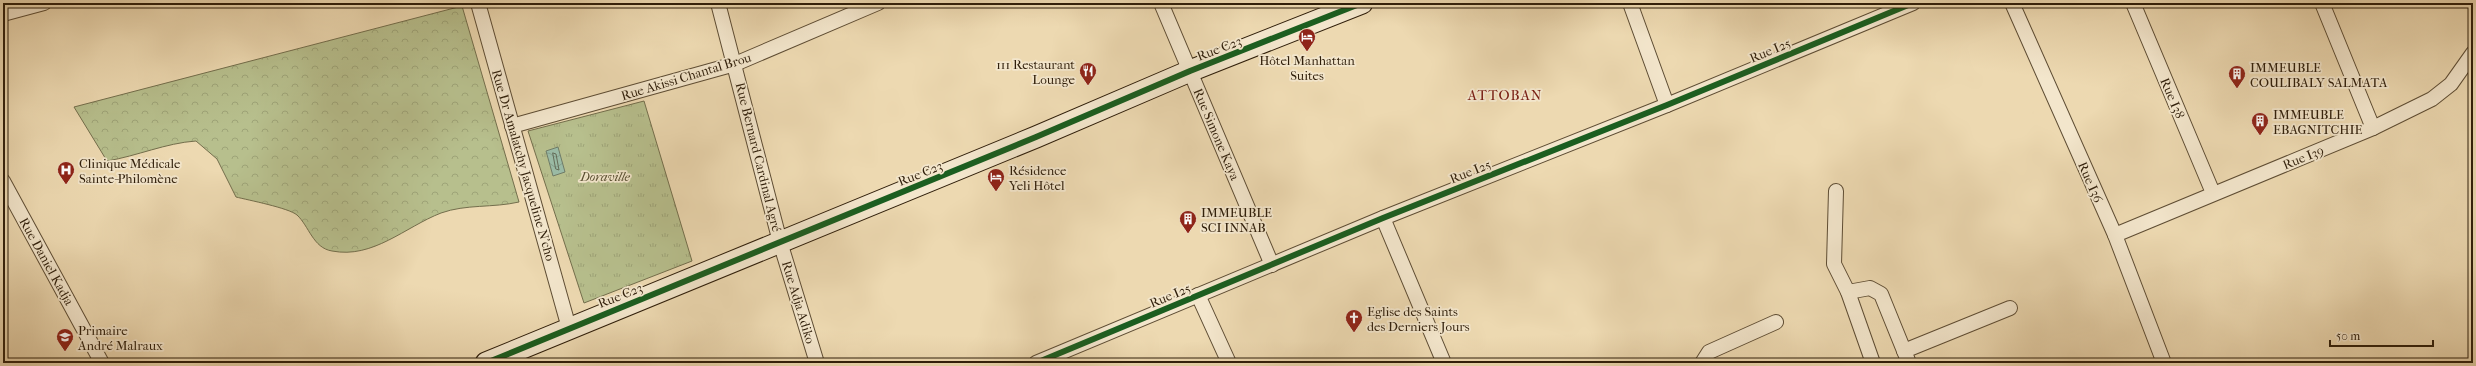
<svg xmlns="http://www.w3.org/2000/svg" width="2476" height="366" font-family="'IM FELL French Canon',serif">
	<defs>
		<pattern id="grass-tufts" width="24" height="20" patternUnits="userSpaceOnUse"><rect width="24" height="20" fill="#b7bf8d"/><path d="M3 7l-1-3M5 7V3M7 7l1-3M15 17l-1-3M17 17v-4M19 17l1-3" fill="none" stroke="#9ea478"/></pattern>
		<pattern id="forest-crowns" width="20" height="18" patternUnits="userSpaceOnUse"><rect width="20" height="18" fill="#b7bf8d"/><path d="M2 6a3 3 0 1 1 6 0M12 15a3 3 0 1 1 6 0" fill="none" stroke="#9ea478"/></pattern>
		<pattern id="water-waves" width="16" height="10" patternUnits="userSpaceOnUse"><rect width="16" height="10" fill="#9abba6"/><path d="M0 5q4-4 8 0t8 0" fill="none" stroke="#85a08e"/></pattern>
	</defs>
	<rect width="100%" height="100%" fill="#edd9b1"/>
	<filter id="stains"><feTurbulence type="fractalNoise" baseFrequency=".005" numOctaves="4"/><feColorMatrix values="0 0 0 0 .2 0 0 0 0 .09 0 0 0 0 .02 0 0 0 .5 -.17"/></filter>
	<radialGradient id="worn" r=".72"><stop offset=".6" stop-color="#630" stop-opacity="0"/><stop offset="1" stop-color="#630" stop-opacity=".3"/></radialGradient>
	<polygon fill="url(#grass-tufts)" stroke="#736e4c" points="644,101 692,261 584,303 528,131"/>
	<path fill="url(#forest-crowns)" stroke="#736e4c" d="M462 6 519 202C493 208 466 204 441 213 405 227 373 259 332 251 313 248 309 226 297 215 289 208 248 200 236 197L217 159 196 141C166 143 137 156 107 161L74 107Z"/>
	<polygon fill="url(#water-waves)" stroke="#6f7c68" points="558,147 565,172 553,176 546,151"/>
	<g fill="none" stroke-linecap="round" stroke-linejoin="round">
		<polygon stroke="#646c58" stroke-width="1" points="553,153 556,154 559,170 556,169"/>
		<defs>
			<g id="street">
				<polyline points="478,3 569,328"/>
				<polyline points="718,3 780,242 817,363"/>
				<polyline points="1161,3 1272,265"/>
				<polyline points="1630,3 1667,105"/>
				<polyline points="2012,3 2115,235 2164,363"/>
				<polyline points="2133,3 2213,193"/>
				<polyline points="2322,3 2373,128"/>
				<polyline points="3,14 44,3"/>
				<polyline points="512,126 735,64 878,3"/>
				<polyline points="3,181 102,363"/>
				<polyline points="1836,191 1834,264 1848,292 1873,363"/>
				<polyline points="1383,218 1444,363"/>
				<polyline points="2115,235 2373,128 2432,99 2451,84 2473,53"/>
				<polyline points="1848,292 1870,288 1881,294 1909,363"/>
				<polyline points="1198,295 1229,363"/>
				<polyline points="1904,351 2010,308"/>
				<polyline points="1036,363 1383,218 1667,105 1913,3"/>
				<polyline points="1702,363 1709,352 1776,322"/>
			</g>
			<polyline id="secondary" points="486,363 1036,137 1190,71 1362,3"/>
		</defs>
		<use href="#street" stroke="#5e4d34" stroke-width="16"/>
		<use href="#secondary" stroke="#2f1e0a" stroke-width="23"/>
		<use href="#street" stroke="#f3e6cc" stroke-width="14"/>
		<use href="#secondary" stroke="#f3e6cc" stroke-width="21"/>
		<defs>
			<g id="cycleway">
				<polyline points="486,363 1036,137 1190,71 1362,3"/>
				<polyline points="1036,363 1383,218 1667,105 1913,3"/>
			</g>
		</defs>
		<use href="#cycleway" stroke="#f3e6cc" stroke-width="8"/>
		<use href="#cycleway" stroke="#1b5e20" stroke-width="6"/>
	</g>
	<defs>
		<symbol id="hotel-pin" viewBox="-11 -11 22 30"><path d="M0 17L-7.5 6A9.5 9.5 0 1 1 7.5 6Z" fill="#8f2418" stroke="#f3e6cc"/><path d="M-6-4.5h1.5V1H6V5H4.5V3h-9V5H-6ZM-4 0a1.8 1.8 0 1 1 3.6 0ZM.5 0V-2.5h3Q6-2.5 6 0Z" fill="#fff"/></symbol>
		<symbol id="restaurant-pin" viewBox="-11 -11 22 30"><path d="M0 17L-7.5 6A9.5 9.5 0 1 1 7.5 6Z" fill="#8f2418" stroke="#f3e6cc"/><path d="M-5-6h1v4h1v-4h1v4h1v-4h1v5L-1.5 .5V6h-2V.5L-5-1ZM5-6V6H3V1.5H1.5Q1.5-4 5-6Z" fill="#fff"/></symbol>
		<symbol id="building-pin" viewBox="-11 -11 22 30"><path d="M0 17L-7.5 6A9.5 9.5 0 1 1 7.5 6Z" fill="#8f2418" stroke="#f3e6cc"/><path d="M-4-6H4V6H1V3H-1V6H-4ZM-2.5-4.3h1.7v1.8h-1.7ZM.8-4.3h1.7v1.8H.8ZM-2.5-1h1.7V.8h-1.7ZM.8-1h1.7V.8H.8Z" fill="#fff"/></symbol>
		<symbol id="hospital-pin" viewBox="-11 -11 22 30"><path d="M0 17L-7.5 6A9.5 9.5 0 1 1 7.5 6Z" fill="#8f2418" stroke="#f3e6cc"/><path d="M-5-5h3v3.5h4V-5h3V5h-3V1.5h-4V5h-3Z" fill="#fff"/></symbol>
		<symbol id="church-pin" viewBox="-11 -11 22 30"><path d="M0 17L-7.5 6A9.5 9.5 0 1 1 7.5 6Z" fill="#8f2418" stroke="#f3e6cc"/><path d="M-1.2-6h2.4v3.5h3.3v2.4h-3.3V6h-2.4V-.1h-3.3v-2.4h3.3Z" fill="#fff"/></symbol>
		<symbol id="school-pin" viewBox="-11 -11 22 30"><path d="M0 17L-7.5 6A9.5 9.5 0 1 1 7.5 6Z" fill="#8f2418" stroke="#f3e6cc"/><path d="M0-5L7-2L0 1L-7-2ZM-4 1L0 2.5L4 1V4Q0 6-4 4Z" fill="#fff"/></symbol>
	</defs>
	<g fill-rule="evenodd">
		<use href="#hotel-pin" x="1297" y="27" width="20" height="27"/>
		<use href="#restaurant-pin" x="1078" y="61" width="20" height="27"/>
		<use href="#building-pin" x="2227" y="64" width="20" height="27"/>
		<use href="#building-pin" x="2250" y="111" width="20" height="27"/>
		<use href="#hospital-pin" x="56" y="160" width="20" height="27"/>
		<use href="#hotel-pin" x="986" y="167" width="20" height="27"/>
		<use href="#building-pin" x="1178" y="209" width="20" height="27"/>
		<use href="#church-pin" x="1344" y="308" width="20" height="27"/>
		<use href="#school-pin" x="55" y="327" width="20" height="27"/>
	</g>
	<g text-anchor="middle" stroke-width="3.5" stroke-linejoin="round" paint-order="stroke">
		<g font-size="13" fill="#2f1e0a" stroke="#f3e6cc">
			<text transform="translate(1219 48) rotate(-21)" y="5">Rue C23</text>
			<text transform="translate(1770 50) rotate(-23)" y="5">Rue I25</text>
			<text transform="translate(686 76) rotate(-17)" y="5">Rue Akissi Chantal Brou</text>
			<text transform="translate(2173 98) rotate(67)" y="5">Rue I38</text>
			<text transform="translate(1217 134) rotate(67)" y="5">Rue Simone Kaya</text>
			<text transform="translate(759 157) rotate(76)" y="5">Rue Bernard Cardinal Agré</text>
			<text transform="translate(2303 157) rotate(-22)" y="5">Rue I39</text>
			<text transform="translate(524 165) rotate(74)" y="5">Rue Dr Amalatchy Jacqueline N'cho</text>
			<text transform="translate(1470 171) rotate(-22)" y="5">Rue I25</text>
			<text transform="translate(920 173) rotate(-22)" y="5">Rue C23</text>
			<text transform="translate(2091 182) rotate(66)" y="5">Rue I36</text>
			<text transform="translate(47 261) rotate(61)" y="5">Rue Daniel Kadja</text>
			<text transform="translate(620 295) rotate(-22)" y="5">Rue C23</text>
			<text transform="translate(1170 295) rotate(-23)" y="5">Rue I25</text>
			<text transform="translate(799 302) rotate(73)" y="5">Rue Adja Adiko</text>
		</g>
		<g font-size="13" fill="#2f1e0a" stroke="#f3e6cc" text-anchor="start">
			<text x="1307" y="65" text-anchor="middle">Hôtel Manhattan<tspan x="1307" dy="15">Suites</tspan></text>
			<text x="1075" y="69" text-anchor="end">111 Restaurant<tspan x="1075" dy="15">Lounge</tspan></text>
			<text x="2250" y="72">IMMEUBLE<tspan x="2250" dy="15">COULIBALY SALMATA</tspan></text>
			<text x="2273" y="119">IMMEUBLE<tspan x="2273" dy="15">EBAGNITCHIE</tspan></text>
			<text x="79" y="168">Clinique Médicale<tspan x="79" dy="15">Sainte-Philomène</tspan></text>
			<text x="1009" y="175">Résidence<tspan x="1009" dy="15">Yeli Hôtel</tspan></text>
			<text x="1201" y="217">IMMEUBLE<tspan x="1201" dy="15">SCI INNAB</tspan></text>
			<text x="1367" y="316">Eglise des Saints<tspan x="1367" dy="15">des Derniers Jours</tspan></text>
			<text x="78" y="335">Primaire<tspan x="78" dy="15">André Malraux</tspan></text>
		</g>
		<g font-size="13" font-style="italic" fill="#584e31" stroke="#f3e6cc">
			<text x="605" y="181">Doraville</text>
		</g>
		<g font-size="14" letter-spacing="1" fill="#7a1f14" stroke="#f3e6cc">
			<text x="1505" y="100">ATTOBAN</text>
		</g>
	</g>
	<rect width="2476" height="366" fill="none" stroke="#edd9b1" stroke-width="16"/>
	<rect x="4" y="4" width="2468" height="358" fill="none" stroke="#2f1e0a" stroke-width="2"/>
	<rect x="8" y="8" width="2460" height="350" fill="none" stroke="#2f1e0a"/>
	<path d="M2330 340v6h103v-6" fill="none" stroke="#2f1e0a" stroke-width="2"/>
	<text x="2336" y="340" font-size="12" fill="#2f1e0a" stroke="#f3e6cc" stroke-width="3" paint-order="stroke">50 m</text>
	<rect width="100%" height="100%" filter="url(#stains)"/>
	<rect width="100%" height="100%" fill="url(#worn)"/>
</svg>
